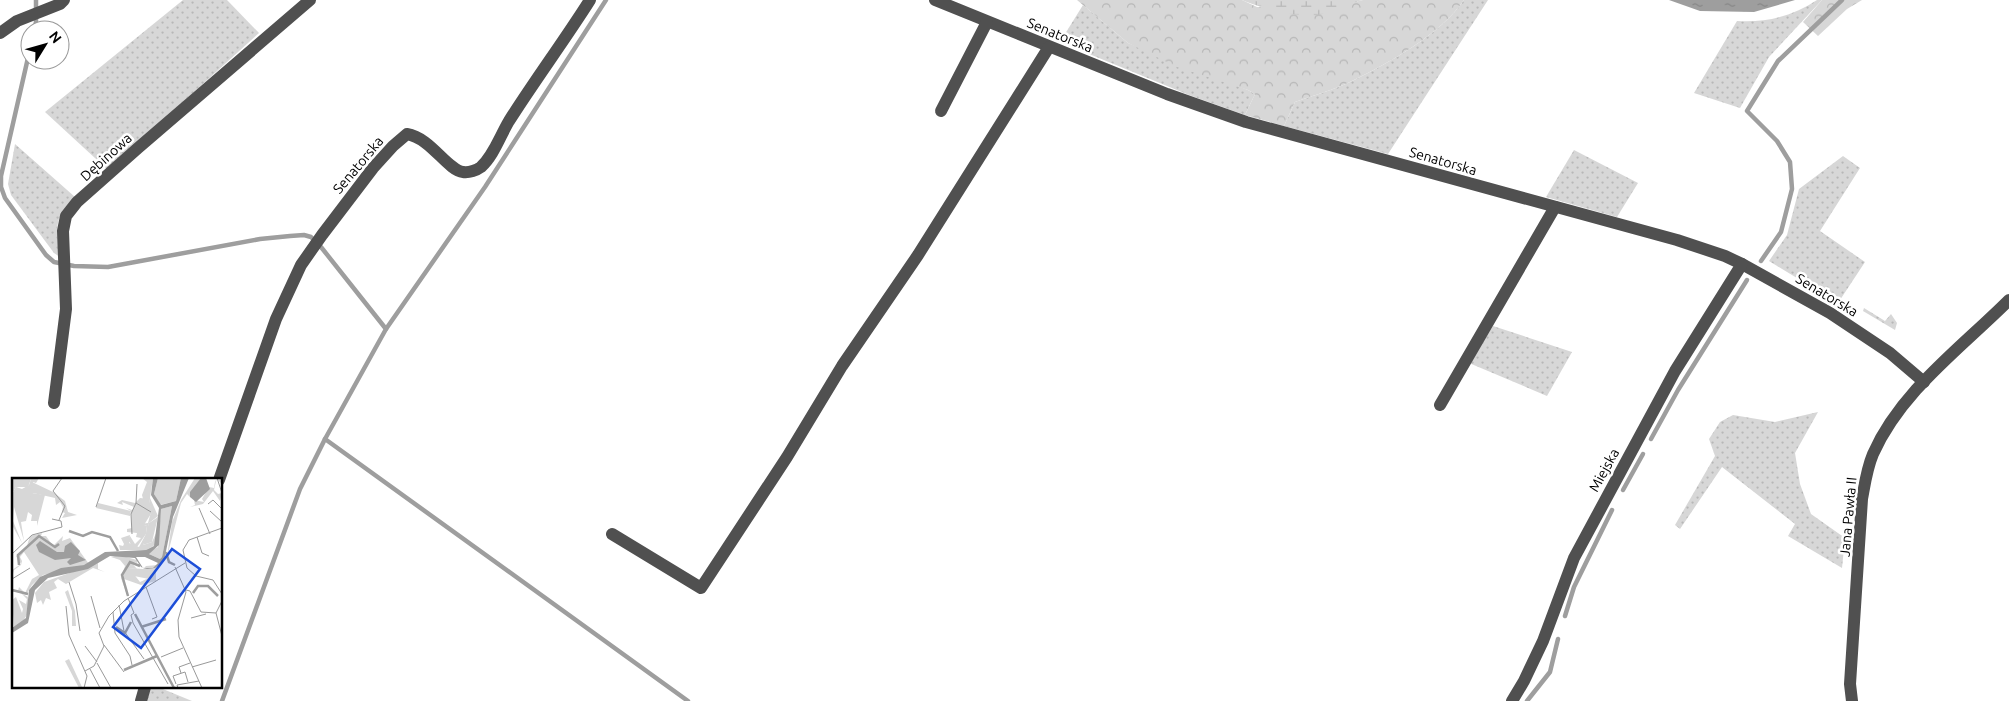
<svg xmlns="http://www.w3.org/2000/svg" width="2009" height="701" font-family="Ubuntu,sans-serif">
	<defs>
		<pattern id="grass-dots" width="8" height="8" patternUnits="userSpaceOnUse" patternTransform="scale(1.25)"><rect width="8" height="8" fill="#d7d7d7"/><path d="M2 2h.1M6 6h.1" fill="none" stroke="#b7b7b7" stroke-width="1.8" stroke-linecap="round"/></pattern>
		<pattern id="forest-crowns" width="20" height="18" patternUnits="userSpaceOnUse" patternTransform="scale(1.25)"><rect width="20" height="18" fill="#d7d7d7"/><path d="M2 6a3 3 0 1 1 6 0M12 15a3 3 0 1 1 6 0" fill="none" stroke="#b7b7b7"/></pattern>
		<pattern id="wetland-marsh" width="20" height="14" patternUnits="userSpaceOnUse" patternTransform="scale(1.25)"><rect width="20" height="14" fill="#d7d7d7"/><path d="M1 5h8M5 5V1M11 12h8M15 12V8" fill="none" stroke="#b7b7b7"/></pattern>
		<pattern id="water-ripples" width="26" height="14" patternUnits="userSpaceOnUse" patternTransform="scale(1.25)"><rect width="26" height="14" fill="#9e9e9e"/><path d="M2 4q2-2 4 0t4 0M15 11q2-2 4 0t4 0" fill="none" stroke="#868686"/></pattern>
	</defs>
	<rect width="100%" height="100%" fill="#fff"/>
	<g fill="url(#grass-dots)">
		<polygon points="183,0 227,0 259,33 108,170 45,112"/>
		<path d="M1464 0H1488L1388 154 1284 126 1295 102C1314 95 1334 90 1352 81 1389 63 1441 34 1464 0Z"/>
		<path d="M1817 0H1822L1769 57 1740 108 1694 93 1737 21C1766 23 1793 16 1817 0Z"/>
		<polygon points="1083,5 1128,43 1248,90 1255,94 1245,115 1189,95 1060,42"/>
		<path d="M15 144 75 197C52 222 57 225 60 257L54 253 11 195 8 184Z"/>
		<polygon points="1574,150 1638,183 1617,217 1546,197"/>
		<polygon points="1843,156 1860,168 1820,231 1865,262 1838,303 1769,261 1787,235 1799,189"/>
		<polygon points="1864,308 1885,321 1891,314 1897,323 1895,330 1863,311"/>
		<polygon points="1493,326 1572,352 1547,396 1469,363"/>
		<polygon points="1818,412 1795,453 1800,484 1811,514 1845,538 1842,568 1788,536 1795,524 1722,467 1680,529 1675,525 1715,456 1709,439 1720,422 1733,415 1775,422"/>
		<polygon points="150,687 158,687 192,701 145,701"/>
	</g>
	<g fill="url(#forest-crowns)">
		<path d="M1077 0H1242L1257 7 1350 3 1363 0H1464C1441 34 1389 63 1352 81 1334 90 1314 95 1295 102L1284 126 1245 115 1255 94 1248 90 1177 67 1128 43Z"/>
		<polygon points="1822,0 1862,0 1847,9 1818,36 1803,22"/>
	</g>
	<path fill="url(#wetland-marsh)" d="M1242 0H1363C1349 3 1336 10 1322 14 1302 19 1261 8 1242 0Z"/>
	<polygon fill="url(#water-ripples)" points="1669,0 1795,0 1754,12 1700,11"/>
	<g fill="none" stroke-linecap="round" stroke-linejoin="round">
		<g stroke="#9e9e9e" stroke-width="4.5">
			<polyline points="34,30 36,22 36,0"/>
			<polyline points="30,49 1,176 1,187 5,198 46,255 54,262 74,266 108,267 260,239 290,236 304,235 311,237 321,247 386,329"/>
			<polyline points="1761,261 1781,232 1792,189 1790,162 1777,141 1747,111 1778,61 1842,0"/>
			<polyline points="325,439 688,701"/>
			<polyline points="1651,439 1678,390 1747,280"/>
			<polyline points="1623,490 1643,454"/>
			<polyline points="1565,616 1574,587 1612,510"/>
			<polyline points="222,701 300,489 325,439 386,329 485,187 606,0"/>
			<polyline points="1527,701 1550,672 1558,639"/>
		</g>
		<g stroke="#505050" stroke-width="12">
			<polyline points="935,0 1167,94 1246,122 1677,240 1725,256 1742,264 1830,313 1890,353 1924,382"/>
			<polyline points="0,33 17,21 60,4 64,0"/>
			<polyline points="941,111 987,22"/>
			<polyline points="54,403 66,309 63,231 66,216 77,202 138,148 310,0"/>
			<polyline points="1440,405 1555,207"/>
			<path d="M219 480 276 319 301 265 322 235 373 168 393 146 407 134C431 138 447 170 463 172 469 173 477 170 481 167 494 155 500 136 509 121 535 80 564 41 590 0"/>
			<polyline points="612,534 701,588 787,457 842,366 918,255 1049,47"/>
			<polyline points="141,701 145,687"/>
			<polyline points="1512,701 1524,681 1543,641 1574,558 1675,371 1742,264"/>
			<path d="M1852 701 1850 684 1862 499C1865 483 1867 468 1873 454 1901 391 1961 348 2009 300"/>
		</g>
	</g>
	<g text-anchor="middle" stroke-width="5" stroke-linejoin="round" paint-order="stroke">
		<g font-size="14" fill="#000" stroke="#fff">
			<text transform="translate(1060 35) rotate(22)" y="5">Senatorska</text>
			<text transform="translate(106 157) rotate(-42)" y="5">Dębinowa</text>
			<text transform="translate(1443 161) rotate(16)" y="5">Senatorska</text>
			<text transform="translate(358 165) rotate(-50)" y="5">Senatorska</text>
			<text transform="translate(1827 295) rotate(31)" y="5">Senatorska</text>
			<text transform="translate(1604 470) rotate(-61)" y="5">Miejska</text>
			<text transform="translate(1848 517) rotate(-85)" y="5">Jana Pawła II</text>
		</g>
	</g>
	<g transform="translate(12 478)">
		<rect width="210" height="210" fill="#fff"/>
		<path d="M15 0H27L24 5 21 4 20 15 33 17 25 48V43H19L20 37 16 34 14 43 9 44 12 63 2 29 1 43 10 65 0 47V16L4 9 10 11 17 7 19 1ZM205 0H210V6L205 1 204 3 202 12 206 16 210 15 208 23 201 13 191 26 178 29 183 27 182 22 192 24 190 21 197 9 202 10 203 4ZM128 20 137 21 140 34 132 47 135 48 134 56 125 69 120 68 116 62 118 58 123 66 129 60 124 59 125 55 115 54V51L120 50 119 33 114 30 120 32 122 29 110 24 111 27 105 25 110 22 123 25ZM56 112 63 133 64 148H60V133L53 114ZM9 115 16 119V135L10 145 2 149 0 122 4 119 10 135 11 131 7 122 14 126 15 121ZM57 181 70 209 67 210 53 183Z" fill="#d7d7d7"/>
		<path d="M7 0 19 1 16 9H4L0 16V1ZM130 0H141L138 20 146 38 137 45 135 58 131 67 140 64 145 53 143 67 134 72H108L107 67 111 68 112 66 109 60 118 57 117 65 127 69 134 56 135 48 127 46 136 45 139 34 137 21H131L130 17 135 4ZM183 0H189L178 19 175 16 169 25 155 79 160 44 169 22ZM20 4 41 14 53 23 56 34 65 37 50 40 53 35 50 34 51 29 48 24 44 27 43 20 21 15 17 20ZM30 55 29 58H34L41 68 51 58 50 63 58 60 77 86 31 97 20 107 14 117 2 113 0 116 1 111 6 113 7 109 13 115 20 101 27 97 12 74 8 79 10 83 9 87 2 92 0 100V92L9 86 4 78 14 71 18 58ZM107 77 125 82V85L119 84 125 91 117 90 128 104 141 98V91L150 84 144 90V103L129 107 112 101 116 120 109 100 113 88 108 82 99 79ZM86 85V91L93 94 81 90 54 106 46 101 42 104 45 110 37 114 39 122 34 120 31 127 29 122 25 125 23 115 32 104Z" fill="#d7d7d7"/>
		<path d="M146 0H169L164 23 148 27 142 16ZM160 28 150 79 148 81 135 75 146 69 149 31ZM146 39 140 64 131 67 137 45ZM146 87 137 101 122 98 116 90 131 91 134 88Z" fill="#d7d7d7"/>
		<path d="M86 25 119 33 118 38 84 30Z" fill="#d7d7d7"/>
		<path d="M141 0H146L142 16 149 27 164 23 169 0H177L161 39 152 83 143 90 135 91 129 89 123 80 98 78 76 91 36 100 23 112 16 145 0 155V150L14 140 17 112 28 99 49 90 72 87 93 74 134 72 142 68 147 30 139 17ZM160 28 150 79 148 81 137 76 147 67 149 31ZM124 79H133L146 85 141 90H131ZM189 0H194L198 11 184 24 178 19V14ZM28 63 45 74H52L53 68 59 64 68 73 66 77 74 82 58 87 55 84 59 80 43 82 27 74 24 67Z" fill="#9e9e9e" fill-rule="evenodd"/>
		<path fill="none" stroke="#9e9e9e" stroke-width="2.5" d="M57 53 71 58 80 54 98 59 106 73M154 74 157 84 163 87M7 87 6 77 27 58 43 69 47 66M0 112 16 116M181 115 186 108H196L206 118M116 118 110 97 118 84 128 88M123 136 162 210M104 149 113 155 119 144M129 149 154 141M112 192 145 178"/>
		<path fill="none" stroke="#999" stroke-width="1" d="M205 0 210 15M124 25 139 34M196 26 201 22 210 31M84 29 94 0M187 30 198 56M198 33 210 44M47 42 53 28 41 13 50 0M210 50 177 62 171 72 175 90 184 98 201 102 210 116M120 56 119 36 124 25 125 6M185 59 190 75 197 78M0 76 20 57 50 49 49 43 40 41M163 89 174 114 166 142 167 159 190 210M0 101 18 90M57 104 64 126 68 153M134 109 145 139 140 141M174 112 178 113 189 134 204 135M79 118 88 150M116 120 122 135 119 137 121 145 156 206M210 123 204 135 210 158M107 127 112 153 132 181M54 128 57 157 75 198 72 210M101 134 103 155 118 178 120 187M179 140 194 136M92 167 112 194M73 168 85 184M149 179 171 170M85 185 99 210M180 189 204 182M78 191 88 210M73 193 82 188 92 168 87 155 97 138 112 123 173 85M169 195 167 189 178 185M164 206 161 198 173 194 176 204M166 210 165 207 187 203"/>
		<path fill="#1d4ed8" fill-opacity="0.15" stroke="#1d4ed8" stroke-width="2.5" d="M160 71 188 91 129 170 101 149Z"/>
		<rect width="210" height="210" fill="none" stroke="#000" stroke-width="2.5"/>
	</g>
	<g transform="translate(45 45) rotate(53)"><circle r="24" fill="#ffffff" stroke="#999999"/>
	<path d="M0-4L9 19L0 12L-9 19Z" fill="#000000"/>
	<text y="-8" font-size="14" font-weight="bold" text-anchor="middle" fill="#000000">N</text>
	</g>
</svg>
